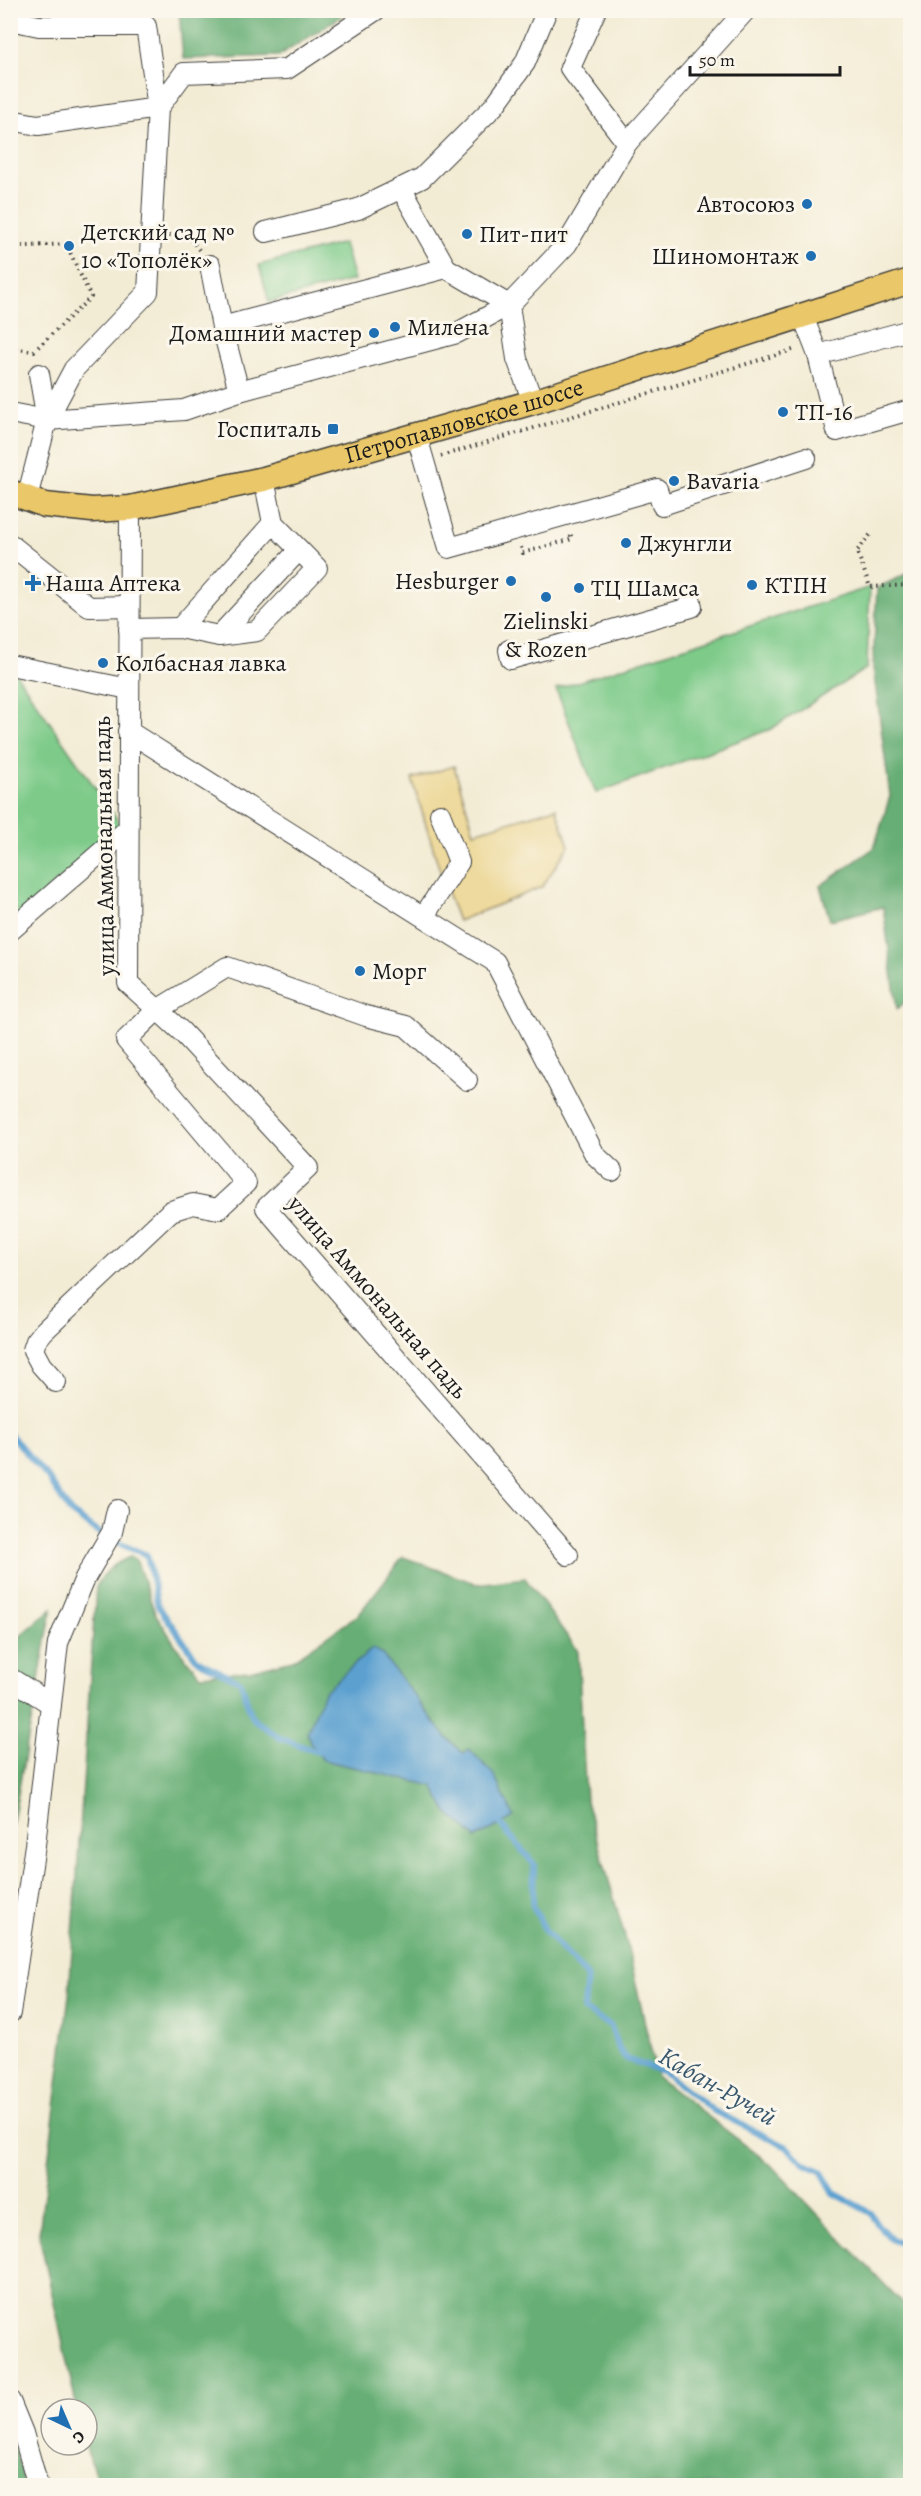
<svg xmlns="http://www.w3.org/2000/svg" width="921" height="2496" font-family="Alegreya,serif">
	<rect width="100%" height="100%" fill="#fbf7ec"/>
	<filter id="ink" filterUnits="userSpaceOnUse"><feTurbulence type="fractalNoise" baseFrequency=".0167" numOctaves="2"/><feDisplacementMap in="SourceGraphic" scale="12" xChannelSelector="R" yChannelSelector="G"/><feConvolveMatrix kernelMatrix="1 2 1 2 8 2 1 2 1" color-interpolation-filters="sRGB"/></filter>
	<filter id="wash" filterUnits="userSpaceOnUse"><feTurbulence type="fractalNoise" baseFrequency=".008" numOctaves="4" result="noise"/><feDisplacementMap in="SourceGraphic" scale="24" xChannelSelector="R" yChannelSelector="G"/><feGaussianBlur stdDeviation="1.35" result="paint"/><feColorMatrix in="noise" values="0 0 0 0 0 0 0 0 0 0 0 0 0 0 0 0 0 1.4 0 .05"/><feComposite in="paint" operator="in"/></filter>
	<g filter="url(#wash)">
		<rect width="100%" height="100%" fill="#f3ecd5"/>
		<g fill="#7dca89" stroke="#4c7352" stroke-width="1.5">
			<polygon points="344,243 354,280 269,302 259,265"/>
			<polygon points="870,587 867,668 771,729 596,793 556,689"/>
			<polygon points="10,665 121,825 10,923"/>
		</g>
		<g fill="#66ae75" stroke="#416548" stroke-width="1.5">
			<polygon points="179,11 179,10 350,11 279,56 183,59"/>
			<polygon points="910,572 910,998 897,1009 883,907 830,920 820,886 874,848 890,796 873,667 877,588"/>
			<path d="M130 1557 136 1559 155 1613 178 1649 200 1675 249 1671 293 1660 358 1615 403 1557 477 1584 525 1578 578 1651 586 1801 627 1944 657 2077 770 2164 910 2311V2485H99L85 2445H87V2409H77L39 2234 69 1995 96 1587C105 1571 113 1564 130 1557Z"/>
			<polygon points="52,1609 11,1831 11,1644"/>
			<polygon points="10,2435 11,2435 25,2485 11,2485"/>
		</g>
		<polygon fill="#eeda9e" stroke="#857b5d" stroke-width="1.5" points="454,766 474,832 556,808 569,846 542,887 458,921 444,884 412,779"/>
		<polygon fill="#5ba0d0" stroke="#3c5e76" stroke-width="1.5" points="373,1648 381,1653 447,1738 464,1754 469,1749 493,1774 514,1817 476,1838 447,1812 433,1786 323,1760 310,1742 307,1733 324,1692"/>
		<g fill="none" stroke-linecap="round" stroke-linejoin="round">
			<g stroke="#5ba0d0" stroke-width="6">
				<polyline points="10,1434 48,1478 71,1513 108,1539 147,1555 158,1606 198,1661 241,1682 252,1718 280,1738 318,1752 324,1752"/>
				<polyline points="497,1820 534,1864 533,1906 546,1932 587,1976 584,2010 611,2026 617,2046 626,2059 664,2072 714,2111 787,2147 803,2163 821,2171 834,2193 871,2213 877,2224 892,2240 906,2245 910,2254"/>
			</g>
		</g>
	</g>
	<g filter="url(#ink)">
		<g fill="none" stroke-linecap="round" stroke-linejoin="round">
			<defs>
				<g id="minor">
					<polyline points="10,20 39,26 146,26 158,108 38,125 10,120"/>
					<polyline points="627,143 746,10"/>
					<polyline points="401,188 446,268"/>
					<polyline points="266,232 358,209 422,178 494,106 525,63 547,10"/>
					<polyline points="210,265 222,327 239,391 457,333 509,305 567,244 627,143 570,68 596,10"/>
					<polyline points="509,305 517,359 533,402"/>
					<polyline points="802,314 818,355 910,330"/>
					<polyline points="222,327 446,268 509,305"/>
					<polyline points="818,355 837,431 910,410"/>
					<polyline points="39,374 47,420"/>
					<polyline points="10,413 47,420 184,410 239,391"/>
					<polyline points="417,437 449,548 657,489 662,505 806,458"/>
					<polyline points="27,498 47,420 74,369 148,292 158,108 184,73 287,69 376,10"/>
					<polyline points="130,508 128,983 182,1032 308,1168 266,1208 568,1555"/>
					<polyline points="10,544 89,607 129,606"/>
					<polyline points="180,628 273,523"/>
					<polyline points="129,629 180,628 219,636 257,631 317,568 273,523 264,479"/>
					<polyline points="219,636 299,550"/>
					<polyline points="509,650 511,659 692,607 690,598"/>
					<polyline points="10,665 129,689"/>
					<polyline points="128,731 495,962 595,1155 612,1171"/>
					<polyline points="424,916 459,862 440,814"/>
					<polyline points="10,931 128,829"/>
					<polyline points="56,1382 41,1365 33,1350 36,1341 44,1331 171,1211 193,1204 218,1209 246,1183 126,1040 157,1010 227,967 366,1016 406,1026 467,1080"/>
					<polyline points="10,1678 51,1704"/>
					<polyline points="10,2013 35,1845 58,1643 85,1578 112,1532 117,1510"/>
					<polyline points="10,2401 23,2433 38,2486"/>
				</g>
				<g id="major">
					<path id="s1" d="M10 492 45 505 92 510 130 508 264 479 533 402 910 281"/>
				</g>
			</defs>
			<use href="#minor" stroke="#3c3b38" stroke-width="22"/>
			<use href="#major" stroke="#3c3b38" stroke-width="27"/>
			<g stroke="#3c3b38" stroke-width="4" stroke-dasharray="1.5 4.5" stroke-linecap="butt">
				<polyline points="169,235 188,235 199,250"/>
				<polyline points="10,247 66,244 91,297 34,351 10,348"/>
				<polyline points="441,456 796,349"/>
				<polyline points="870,535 857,551 870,587 910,585"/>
				<polyline points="521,547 523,553 572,539 570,533"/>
			</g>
			<use href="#minor" stroke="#fff" stroke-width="20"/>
			<use href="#major" stroke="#eac769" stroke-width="24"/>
		</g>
	</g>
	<g fill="#1f6fb2" stroke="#fbf7ec" stroke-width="2">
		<circle cx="807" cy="204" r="6"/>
		<circle cx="467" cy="234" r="6"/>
		<circle cx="69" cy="246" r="6"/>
		<circle cx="811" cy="256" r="6"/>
		<circle cx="395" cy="327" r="6"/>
		<circle cx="374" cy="333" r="6"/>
		<circle cx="783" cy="412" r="6"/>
		<rect x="327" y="423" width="12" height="12" rx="3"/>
		<circle cx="674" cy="481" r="6"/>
		<circle cx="626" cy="543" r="6"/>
		<circle cx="511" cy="581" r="6"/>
		<path d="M30 574h6v6h6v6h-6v6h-6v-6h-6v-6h6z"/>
		<circle cx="752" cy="585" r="6"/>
		<circle cx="579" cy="588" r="6"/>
		<circle cx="546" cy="597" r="6"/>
		<circle cx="103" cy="663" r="6"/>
		<circle cx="360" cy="971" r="6"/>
	</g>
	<g text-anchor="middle" stroke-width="6" stroke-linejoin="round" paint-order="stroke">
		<g font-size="24" fill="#1c1c1c" stroke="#fbf7ec" text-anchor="start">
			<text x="795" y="212" text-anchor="end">Автосоюз</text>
			<text x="81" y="240">Детский сад №<tspan x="81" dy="28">10 «Тополёк»</tspan></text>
			<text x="479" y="242">Пит-пит</text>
			<text x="799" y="264" text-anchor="end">Шиномонтаж</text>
			<text x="407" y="335">Милена</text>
			<text x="362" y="341" text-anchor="end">Домашний мастер</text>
			<text x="795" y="420">ТП-16</text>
			<text x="321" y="437" text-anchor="end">Госпиталь</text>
			<text x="686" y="489">Bavaria</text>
			<text x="638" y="551">Джунгли</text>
			<text x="499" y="589" text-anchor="end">Hesburger</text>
			<text x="45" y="591">Наша Аптека</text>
			<text x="764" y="593">КТПН</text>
			<text x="591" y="596">ТЦ Шамса</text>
			<text x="546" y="629" text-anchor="middle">Zielinski<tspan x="546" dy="28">&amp; Rozen</tspan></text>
			<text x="115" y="671">Колбасная лавка</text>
			<text x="372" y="979">Морг</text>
		</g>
		<g font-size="24" fill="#1c1c1c" stroke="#fbf7ec">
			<text dy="8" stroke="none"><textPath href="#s1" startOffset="468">Петропавловское шоссе</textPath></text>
			<text transform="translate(104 846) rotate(-91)" y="8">улица Аммональная падь</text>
			<text transform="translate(378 1297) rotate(49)" y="8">улица Аммональная падь</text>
		</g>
		<g font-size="26" font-style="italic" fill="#38576d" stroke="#fbf7ec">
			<text transform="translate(718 2086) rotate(30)" y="9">Кабан-Ручей</text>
		</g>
	</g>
	<rect width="921" height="2496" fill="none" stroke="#fbf7ec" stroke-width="36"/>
	<g transform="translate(69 2427) rotate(136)"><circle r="28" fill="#fbf7ec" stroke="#a29f99" stroke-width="1.5"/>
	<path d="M0-4.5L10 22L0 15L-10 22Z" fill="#1f6fb2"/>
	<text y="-9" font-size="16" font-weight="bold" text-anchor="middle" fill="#1c1c1c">С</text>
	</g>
	<path d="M690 66v9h150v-9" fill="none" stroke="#1c1c1c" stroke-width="3"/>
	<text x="699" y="66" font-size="18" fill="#1c1c1c" stroke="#fbf7ec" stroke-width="4.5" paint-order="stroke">50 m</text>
</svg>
